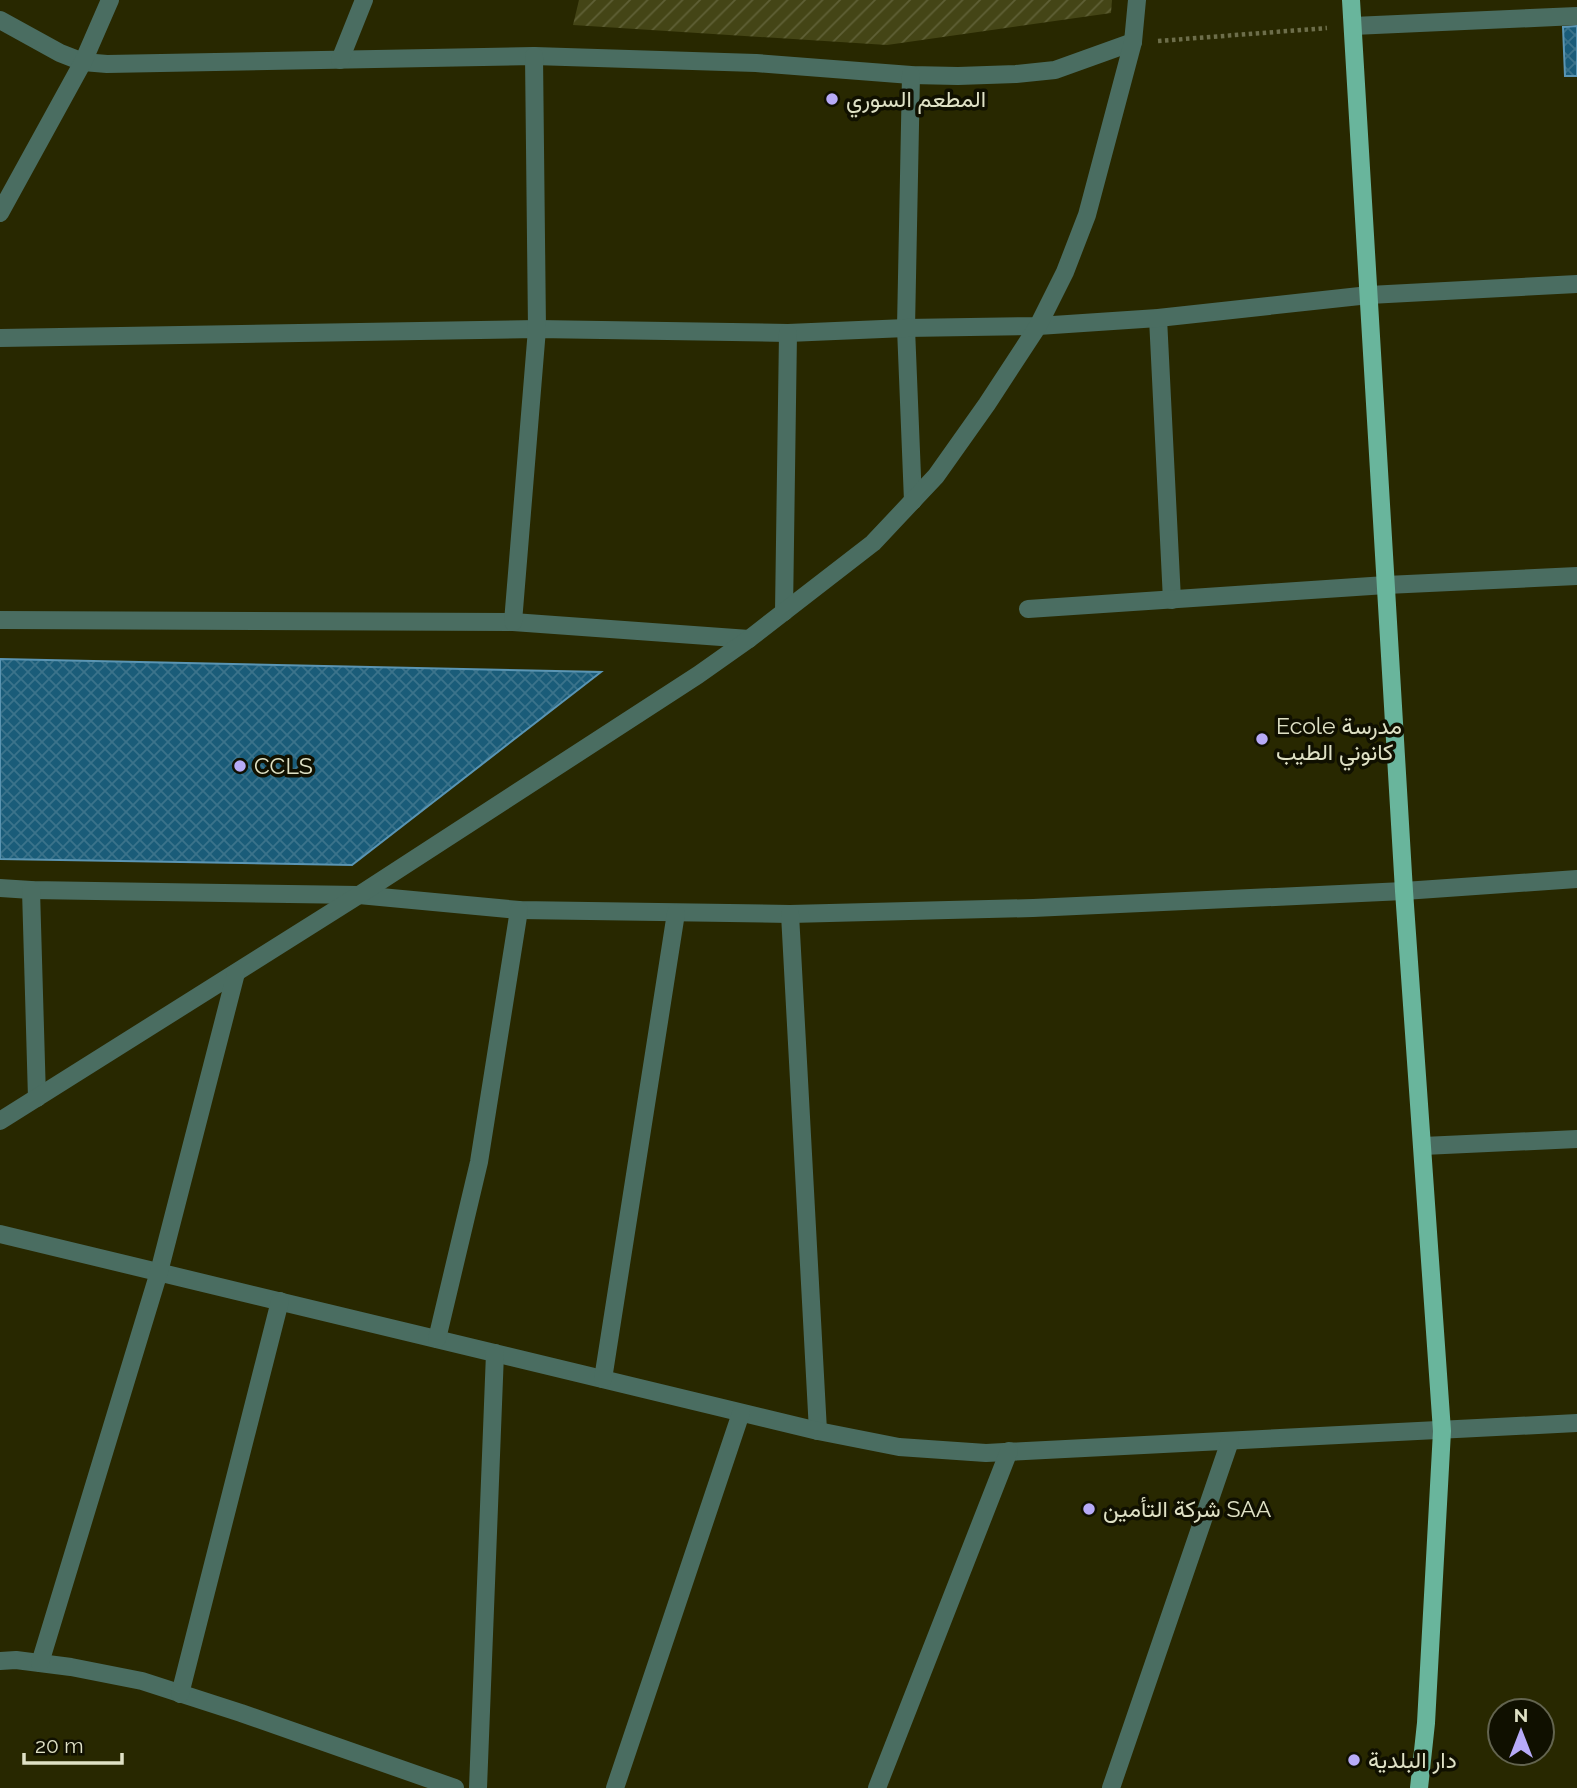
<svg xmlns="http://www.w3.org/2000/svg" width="1577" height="1788" font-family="Raleway,Vazirmatn,sans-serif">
	<defs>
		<pattern id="garden-furrows" width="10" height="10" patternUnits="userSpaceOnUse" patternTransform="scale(1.75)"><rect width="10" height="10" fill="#444516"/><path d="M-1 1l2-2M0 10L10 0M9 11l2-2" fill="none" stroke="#5f6036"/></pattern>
		<pattern id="building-cross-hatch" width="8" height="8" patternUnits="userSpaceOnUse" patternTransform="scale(1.75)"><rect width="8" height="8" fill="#1a5c79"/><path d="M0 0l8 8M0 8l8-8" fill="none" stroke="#3b738b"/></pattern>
	</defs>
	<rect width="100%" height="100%" fill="#282800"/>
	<polygon fill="url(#garden-furrows)" points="579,0 1112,0 1111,13 887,45 573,25"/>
	<g fill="url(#building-cross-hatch)" stroke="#5a95b3" stroke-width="2">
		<polygon points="1577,26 1577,76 1565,76 1563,27"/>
		<polygon points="0,659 601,672 352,865 0,859"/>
	</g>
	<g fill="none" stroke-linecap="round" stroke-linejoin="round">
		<polyline stroke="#6d6e4a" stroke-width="4.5" stroke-dasharray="3.5 3.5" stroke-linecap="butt" points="1158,41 1327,28"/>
		<g stroke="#4a6d61" stroke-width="18">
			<polyline points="0,20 60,53 83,62 107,64 534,56 756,63 911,75 958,76 1016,74 1055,70 1133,42"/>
			<polyline points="1353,26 1577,16"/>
			<polyline points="340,60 364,0"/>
			<polyline points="911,75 906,328 913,501"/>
			<polyline points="0,213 83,62 110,0"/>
			<polyline points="1158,318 1172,600"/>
			<polyline points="0,338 537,329 788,333 906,328 1038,326 1158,318 1369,295 1577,284"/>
			<polyline points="1028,609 1386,585 1577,576"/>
			<polyline points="784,612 788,333"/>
			<polyline points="0,620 513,622 749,639"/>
			<polyline points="513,622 537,329 534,56"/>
			<polyline points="0,888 31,890 359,895 519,910 790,914 1033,908 1404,891 1577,879"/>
			<polyline points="31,890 37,1098"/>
			<polyline points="790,914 818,1431"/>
			<polyline points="0,1121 359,895 698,675 749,639 873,543 936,476 987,404 1038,326 1065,272 1087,215 1133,42 1137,0"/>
			<polyline points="1423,1146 1577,1139"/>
			<polyline points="0,1234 818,1431 899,1447 986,1453 1577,1423"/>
			<polyline points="437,1339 479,1162 519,910"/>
			<polyline points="603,1379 676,913"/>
			<polyline points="0,1661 16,1660 71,1667 142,1681 241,1713 455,1788"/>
			<polyline points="40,1663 159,1272 236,973"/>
			<polyline points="180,1694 280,1301"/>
			<polyline points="478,1788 495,1353"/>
			<polyline points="615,1788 741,1413"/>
			<polyline points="877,1788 1009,1451"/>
			<polyline points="1111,1788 1230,1441"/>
		</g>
		<polyline stroke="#69b59c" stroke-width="18" points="1351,0 1404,891 1442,1431 1426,1723 1419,1788"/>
	</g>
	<g fill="#b7abf8" stroke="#101000" stroke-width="2.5">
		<circle cx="832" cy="99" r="7"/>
		<circle cx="1262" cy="739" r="7"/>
		<circle cx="240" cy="766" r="7"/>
		<circle cx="1089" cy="1509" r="7"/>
		<circle cx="1354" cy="1760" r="7"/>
	</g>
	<g text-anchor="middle" stroke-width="7" stroke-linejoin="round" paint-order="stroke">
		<g font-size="23" fill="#dfe1c5" stroke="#101000" text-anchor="start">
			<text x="846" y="107">المطعم السوري</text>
			<text x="1276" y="734">Ecole مدرسة<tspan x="1276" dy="26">كانوني الطيب</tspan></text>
			<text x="254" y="774">CCLS</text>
			<text x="1103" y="1517">شركة التأمين SAA</text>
			<text x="1368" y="1768">دار البلدية</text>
		</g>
	</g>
	<g transform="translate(1521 1732)"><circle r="33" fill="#101000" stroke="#63644f" stroke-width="2"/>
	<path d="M0-5L12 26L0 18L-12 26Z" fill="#b7abf8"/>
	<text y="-10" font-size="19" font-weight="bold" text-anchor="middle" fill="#dfe1c5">N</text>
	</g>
	<path d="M24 1753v10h98v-10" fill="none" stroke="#dfe1c5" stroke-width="3.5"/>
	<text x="35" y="1753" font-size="21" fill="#dfe1c5" stroke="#101000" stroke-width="5" paint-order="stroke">20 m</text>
</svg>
